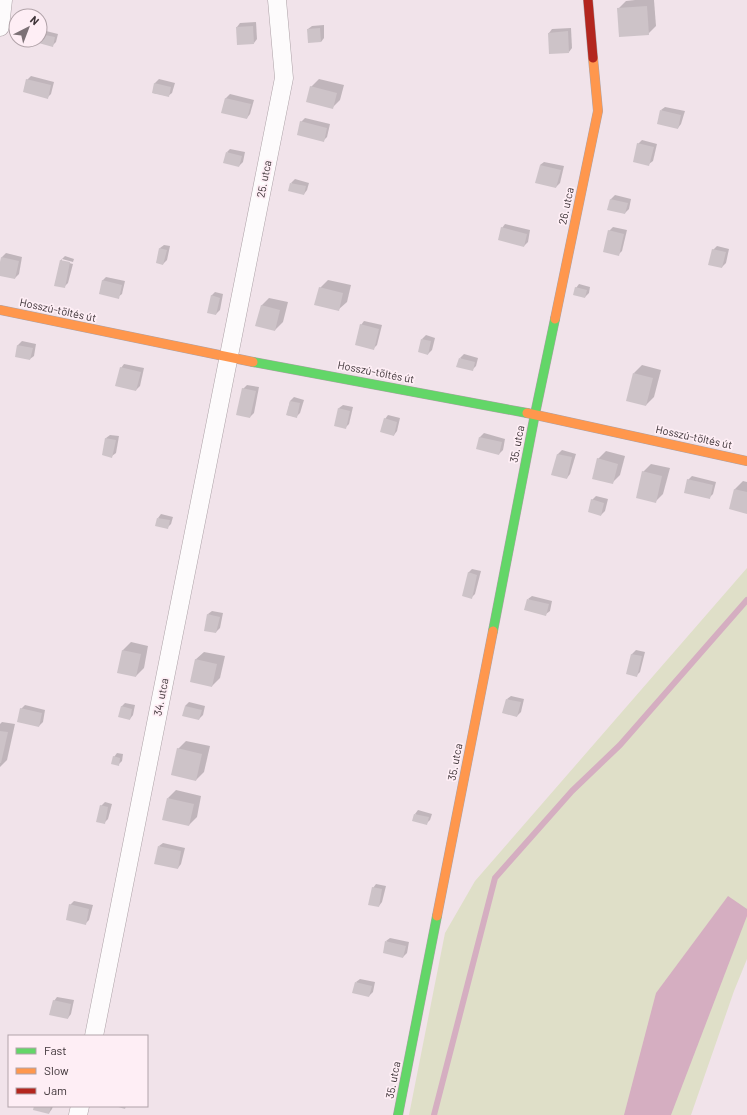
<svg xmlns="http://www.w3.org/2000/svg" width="747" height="1115" font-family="Barlow,sans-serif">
	<rect width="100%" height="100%" fill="#f1e3ea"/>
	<polygon fill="#dfdfc8" points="747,568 747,959 734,991 691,1115 409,1115 445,933 475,881"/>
	<polygon fill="#d5aec1" points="728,896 747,909 747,916 671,1115 624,1115 656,993"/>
	<g fill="#0003">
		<polygon points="635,0 654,0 656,26 648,34 618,9 626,1"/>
		<polygon points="256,22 257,39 254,43 237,27 240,23"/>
		<polygon points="324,25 324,38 321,42 308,29 312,26"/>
		<polygon points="571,28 572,48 569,52 549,33 552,29"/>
		<polygon points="42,30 58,34 56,42 52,46 36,40 40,40 40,32"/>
		<polygon points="31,76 54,82 51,94 47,98 27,80"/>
		<polygon points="159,79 175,83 172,93 168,96 153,93 155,83"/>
		<polygon points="319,79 344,85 340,100 332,108 311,87"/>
		<polygon points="230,94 254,100 250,114 247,118 222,112 226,98"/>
		<polygon points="665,107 685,111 681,124 678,128 661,110"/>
		<polygon points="305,118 330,124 327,137 323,141 301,122"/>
		<polygon points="642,140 657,144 653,161 649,164 638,144"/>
		<polygon points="230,149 245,152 243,162 239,166 227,152"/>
		<polygon points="544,162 564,166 560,183 556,187 540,165"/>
		<polygon points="295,179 309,183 307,190 304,194 291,183"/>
		<polygon points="615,195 631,199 629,209 625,213 609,209 611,199"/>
		<polygon points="505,224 530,230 528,242 524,246 502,228"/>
		<polygon points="613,227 627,230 622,251 618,255 609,231"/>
		<polygon points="164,245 170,246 167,260 163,264 160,248"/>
		<polygon points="717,246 729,249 726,263 722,267 713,250"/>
		<polygon points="6,253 22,257 19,274 15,278 0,275 0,267 2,257"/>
		<polygon points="65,256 74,259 73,262 62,259 62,261 73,264 68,283 64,287 61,260"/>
		<polygon points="106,277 125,281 122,294 118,297 102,281"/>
		<polygon points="328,280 351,285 347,302 338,310 320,288"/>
		<polygon points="579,284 590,287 589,293 585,297 576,288"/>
		<polygon points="215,292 223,294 220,310 216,314 211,296"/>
		<polygon points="269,298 288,302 283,322 275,330 261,306"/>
		<polygon points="364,321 382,325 377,345 373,349 361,325"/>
		<polygon points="426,335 435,338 432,350 428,354 422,339"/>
		<polygon points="22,341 36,344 34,356 30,359 16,356 18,345"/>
		<polygon points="464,354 478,358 476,366 472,370 460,358"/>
		<polygon points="124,364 144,368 140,386 136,390 121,368"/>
		<polygon points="642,365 661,370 654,397 646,405 634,373"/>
		<polygon points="247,385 259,387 254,413 250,417 243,389"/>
		<polygon points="294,397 304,400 300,413 296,417 287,415 290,401"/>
		<polygon points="343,405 353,407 349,424 345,428 339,408"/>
		<polygon points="388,415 400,418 397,431 394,435 385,419"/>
		<polygon points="484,433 505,439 503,450 499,454 477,448 480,437"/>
		<polygon points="110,435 119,436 116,453 112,456 106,438"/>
		<polygon points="562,450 576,454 570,474 567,478 553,475 558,454"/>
		<polygon points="606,451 625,456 620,475 612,483 598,459"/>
		<polygon points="651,464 670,468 663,494 655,502 643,472"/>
		<polygon points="692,476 716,482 713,494 709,498 688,480"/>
		<polygon points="743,481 747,482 747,513 730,508 735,489"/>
		<polygon points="596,496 608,499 605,511 601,515 592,500"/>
		<polygon points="161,514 173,517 171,524 167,528 158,518"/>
		<polygon points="472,569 481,571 475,594 471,598 468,573"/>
		<polygon points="532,596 552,601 550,611 546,614 528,599"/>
		<polygon points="212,611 223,613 220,628 216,632 208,614"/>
		<polygon points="131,642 148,646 144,668 136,676 118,672 123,650"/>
		<polygon points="636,650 645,652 640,672 636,676 627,673 632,654"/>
		<polygon points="204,652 225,656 220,678 212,686 195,660"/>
		<polygon points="511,696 524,699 521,712 517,716 507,699"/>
		<polygon points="189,702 205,706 203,715 199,719 185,706"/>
		<polygon points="125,703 135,705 133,715 130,719 121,707"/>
		<polygon points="25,705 45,710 43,722 39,726 21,709"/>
		<polygon points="2,722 15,724 7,760 0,767 0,724"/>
		<polygon points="186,741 210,746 204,772 196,780 178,749"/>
		<polygon points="117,753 123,754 122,761 118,765 114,757"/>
		<polygon points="176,790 201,796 197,817 189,825 168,798"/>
		<polygon points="105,802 112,804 108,819 104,823 101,806"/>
		<polygon points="418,810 432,814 430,820 426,824 415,814"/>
		<polygon points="163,843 185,848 181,864 178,868 159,846"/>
		<polygon points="376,884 386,886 382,902 379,906 373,888"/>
		<polygon points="74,901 93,905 89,920 86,923 70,905"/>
		<polygon points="390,938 409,942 407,953 403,957 386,941"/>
		<polygon points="360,979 375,982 373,992 369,996 356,982"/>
		<polygon points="57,997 74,1000 71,1014 68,1018 54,1001"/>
		<polygon points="35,1106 53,1106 52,1109 49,1113"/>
	</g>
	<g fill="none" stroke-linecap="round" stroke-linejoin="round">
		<polyline stroke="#d5aec1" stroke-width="6" points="434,1115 495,878 572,791 620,745 747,600"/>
	</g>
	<g fill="#cdc3c8">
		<polygon points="647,6 649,35 619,37 617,8"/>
		<polygon points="253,26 254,44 237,45 236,27"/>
		<polygon points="320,28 321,42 308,43 307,29"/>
		<polygon points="568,31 569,53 549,54 548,33"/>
		<polygon points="40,34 55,37 53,47 35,42 35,40 40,40"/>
		<polygon points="26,79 51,85 48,99 23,92"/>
		<polygon points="154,83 171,87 169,97 152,93"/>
		<polygon points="310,86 337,93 333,109 306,102"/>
		<polygon points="225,98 251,104 247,119 221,113"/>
		<polygon points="660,110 681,115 678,129 657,124"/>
		<polygon points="300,121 327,128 324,142 297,135"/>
		<polygon points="637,143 654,147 649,166 633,162"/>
		<polygon points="226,152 242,156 239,167 223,163"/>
		<polygon points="540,165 561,170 556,188 535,183"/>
		<polygon points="290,183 306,186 304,195 288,191"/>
		<polygon points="610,199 628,203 625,214 607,210"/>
		<polygon points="501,227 527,234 524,247 498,240"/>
		<polygon points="608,230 624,234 619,256 603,252"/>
		<polygon points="159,248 167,250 163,265 156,263"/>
		<polygon points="712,249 726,252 722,268 708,265"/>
		<polygon points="1,257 19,261 15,279 0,276 0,262"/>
		<polygon points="60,260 70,262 65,288 54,286"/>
		<polygon points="102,280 122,285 119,299 99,294"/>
		<polygon points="319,287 343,293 339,311 314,305"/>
		<polygon points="575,287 587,290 585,298 573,295"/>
		<polygon points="211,295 220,298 216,315 207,313"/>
		<polygon points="261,305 280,310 275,331 255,326"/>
		<polygon points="360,324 379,329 374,350 355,345"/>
		<polygon points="421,339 431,341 428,355 418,352"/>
		<polygon points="17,345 33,348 30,360 15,357"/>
		<polygon points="459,358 475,362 473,371 456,367"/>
		<polygon points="120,367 141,372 136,391 115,386"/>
		<polygon points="633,373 653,378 646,406 626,401"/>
		<polygon points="242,388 256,391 250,418 236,415"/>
		<polygon points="290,401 300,403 297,418 286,415"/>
		<polygon points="338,408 350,411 346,429 334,426"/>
		<polygon points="384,418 397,422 394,436 380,432"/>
		<polygon points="479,437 502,442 499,455 476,449"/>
		<polygon points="105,438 116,440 112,458 102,455"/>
		<polygon points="557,454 572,457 567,479 551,475"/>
		<polygon points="597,458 618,464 613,484 592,479"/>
		<polygon points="642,471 662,476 656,503 636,498"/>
		<polygon points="687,479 713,485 710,499 684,493"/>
		<polygon points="734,489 747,492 747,514 729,509"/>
		<polygon points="591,499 604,503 601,516 588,512"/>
		<polygon points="157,518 170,520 168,529 155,526"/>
		<polygon points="468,572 477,575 472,599 462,596"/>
		<polygon points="527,599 549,604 546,616 524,610"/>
		<polygon points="207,614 220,617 216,633 204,631"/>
		<polygon points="122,650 141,654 136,677 117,673"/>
		<polygon points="631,654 642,656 637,677 626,674"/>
		<polygon points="195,659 217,664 212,687 190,682"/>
		<polygon points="506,699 521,702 517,717 502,713"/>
		<polygon points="121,706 132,709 130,720 118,717"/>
		<polygon points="185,706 202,710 199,720 182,716"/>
		<polygon points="20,708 42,713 39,727 17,722"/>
		<polygon points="0,731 8,732 1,763 0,763"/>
		<polygon points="177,748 202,754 196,781 171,775"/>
		<polygon points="113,756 120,758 119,766 111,764"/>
		<polygon points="167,798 194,804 189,826 162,820"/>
		<polygon points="100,805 108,807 105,824 96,822"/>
		<polygon points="414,814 429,817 427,825 412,821"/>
		<polygon points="158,846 181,851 178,869 154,864"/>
		<polygon points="372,887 382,889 379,907 368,905"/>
		<polygon points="69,904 89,909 86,925 66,920"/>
		<polygon points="385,941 406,946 403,958 383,953"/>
		<polygon points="355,982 372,986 369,997 352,993"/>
		<polygon points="53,1000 71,1004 68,1019 49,1015"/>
		<polygon points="34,1106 51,1106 49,1114 33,1110"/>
		<polygon points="115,1106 126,1106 125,1109"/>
	</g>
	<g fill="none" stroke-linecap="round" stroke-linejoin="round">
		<defs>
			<g id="street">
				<polyline points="0,27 3,0"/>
				<polyline points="94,1036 284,78 277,0"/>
				<polyline points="78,1115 80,1106"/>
			</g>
			<g id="fast">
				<polyline points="253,362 527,413"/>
				<polyline points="493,631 535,414 555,319"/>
				<polyline points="398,1115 437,916"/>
			</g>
			<g id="slow">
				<polyline points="0,310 253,362"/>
				<polyline points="555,319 598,111 593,58"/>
				<polyline points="527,413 747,461"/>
				<polyline points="437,916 493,631"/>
			</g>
			<polyline id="jam" points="588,0 593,58"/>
		</defs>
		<use href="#street" stroke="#aca1a6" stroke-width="19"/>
		<use href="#fast" stroke="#aca1a6" stroke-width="10"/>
		<use href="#slow" stroke="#aca1a6" stroke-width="10"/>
		<use href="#jam" stroke="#aca1a6" stroke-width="10"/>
		<use href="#street" stroke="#fdfbfc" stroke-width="18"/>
		<use href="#fast" stroke="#63d668" stroke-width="9"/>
		<use href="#slow" stroke="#ff974d" stroke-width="9"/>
		<use href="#jam" stroke="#b3261e" stroke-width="9"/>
	</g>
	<g text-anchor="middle" stroke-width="3.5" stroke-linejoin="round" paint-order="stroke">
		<g font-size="11" fill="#3d3337" stroke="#feeef5">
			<text transform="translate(264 179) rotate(-79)" y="4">25. utca</text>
			<text transform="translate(566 206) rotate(-78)" y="4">26. utca</text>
			<text transform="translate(58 310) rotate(12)" y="4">Hosszú-töltés út</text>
			<text transform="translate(376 372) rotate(11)" y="4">Hosszú-töltés út</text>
			<text transform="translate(694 437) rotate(12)" y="4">Hosszú-töltés út</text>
			<text transform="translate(517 444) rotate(-79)" y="4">35. utca</text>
			<text transform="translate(161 697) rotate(-79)" y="4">34. utca</text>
			<text transform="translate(455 762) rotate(-79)" y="4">35. utca</text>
			<text transform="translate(393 1080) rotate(-79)" y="4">35. utca</text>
		</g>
	</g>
	<rect x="8" y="1035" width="140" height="72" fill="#feeef5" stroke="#b1a3a9"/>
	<rect x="16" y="1048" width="20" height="6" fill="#63d668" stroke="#b1a3a9"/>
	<text x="44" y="1055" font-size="12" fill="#3d3337">Fast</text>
	<rect x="16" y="1068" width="20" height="6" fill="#ff974d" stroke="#b1a3a9"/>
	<text x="44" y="1075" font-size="12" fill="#3d3337">Slow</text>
	<rect x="16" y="1088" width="20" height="6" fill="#b3261e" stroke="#b1a3a9"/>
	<text x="44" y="1095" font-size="12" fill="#3d3337">Jam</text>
	<g transform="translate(28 28) rotate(42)"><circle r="19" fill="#feeef5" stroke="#b1a3a9"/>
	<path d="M0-3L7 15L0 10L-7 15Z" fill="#7c7176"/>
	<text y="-6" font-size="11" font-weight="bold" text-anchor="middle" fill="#3d3337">N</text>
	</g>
</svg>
